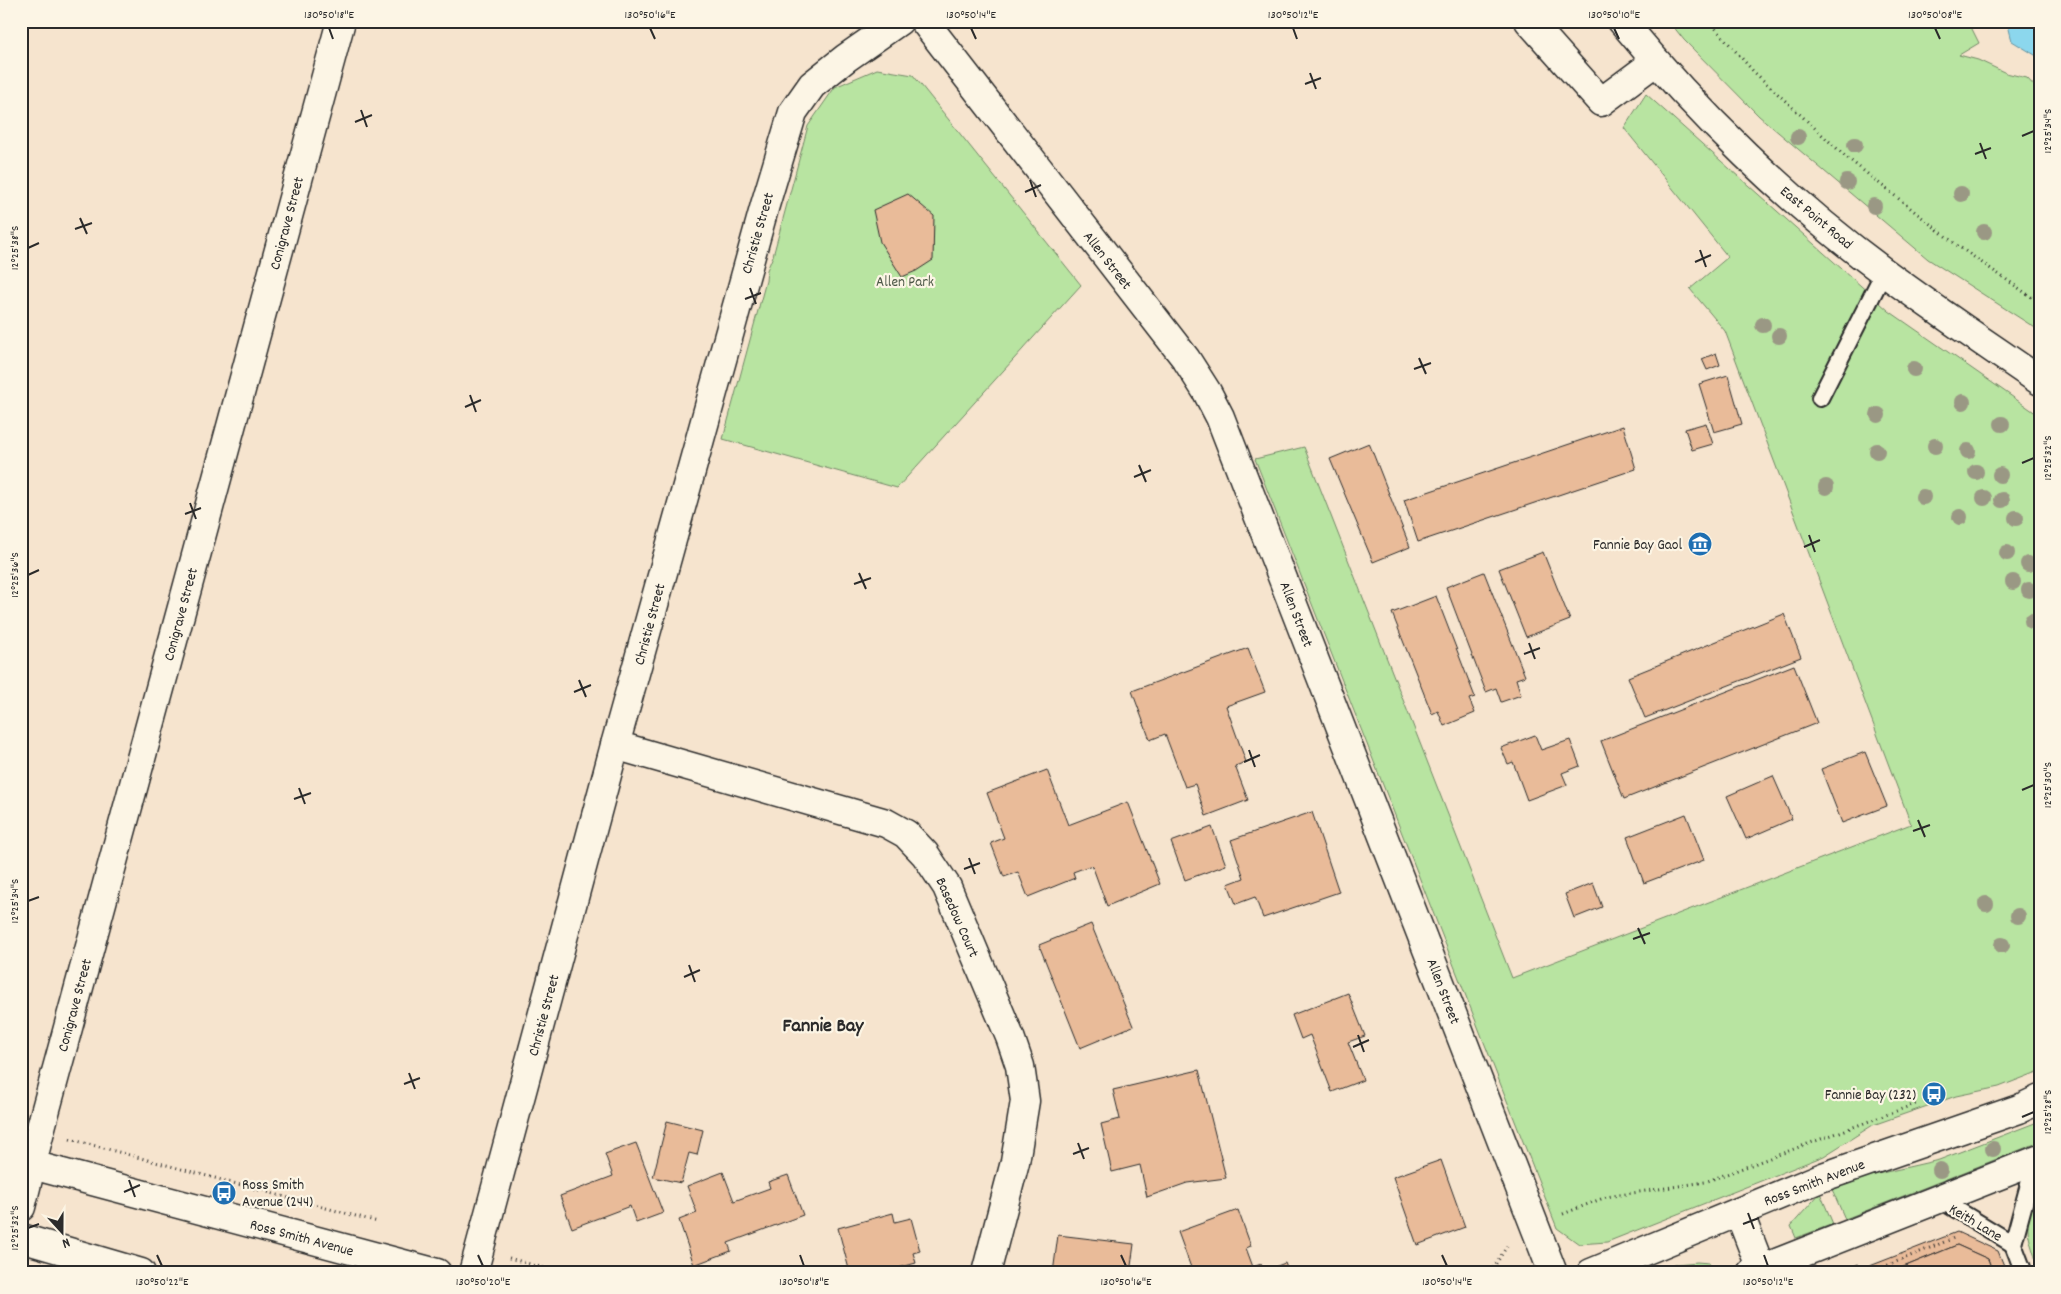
<svg xmlns="http://www.w3.org/2000/svg" width="2061" height="1294" font-family="Dekko,sans-serif">
	<rect width="100%" height="100%" fill="#f6e4ce"/>
	<filter id="ink" filterUnits="userSpaceOnUse"><feTurbulence type="fractalNoise" baseFrequency=".02" numOctaves="2"/><feDisplacementMap in="SourceGraphic" scale="10" xChannelSelector="R" yChannelSelector="G"/><feConvolveMatrix kernelMatrix="1 2 1 2 8 2 1 2 1" color-interpolation-filters="sRGB"/></filter>
	<g filter="url(#ink)">
		<g fill="#b8e4a1" stroke="#728866">
			<polygon points="1669,21 1775,21 1781,25 1783,21 1907,21 1908,26 1922,21 1968,21 1979,43 1959,55 1978,60 2006,73 2027,78 2040,92 2040,331 1928,259 1759,116 1684,40"/>
			<polygon points="877,69 913,75 1081,285 897,488 723,439 766,281 767,270 773,256 808,126 835,87"/>
			<polygon points="1646,94 1889,311 2040,416 2040,1071 1999,1087 1956,1096 1873,1125 1824,1156 1607,1242 1579,1244 1557,1228 1255,459 1304,447 1512,978 1911,824 1725,331 1690,289 1728,257 1624,128"/>
			<polygon points="2040,1121 2040,1142 1845,1219 1831,1187 1851,1180 1939,1160"/>
			<polygon points="1820,1193 1833,1224 1796,1238 1791,1226"/>
			<path d="M2040 1196V1261L2036 1260C2028 1236 2021 1218 2040 1196Z"/>
			<polygon points="1697,1262 1709,1263 1714,1272 1654,1273 1676,1264"/>
		</g>
		<polygon fill="#8cd7ed" stroke="#65929f" points="2007,21 2040,21 2040,58 2012,41"/>
		<g fill="#e9bb99" stroke="#2b2b2b">
			<polygon points="908,194 934,216 933,260 916,271 902,277 880,242 873,210"/>
			<polygon points="1716,353 1720,365 1707,370 1702,359"/>
			<polygon points="1728,375 1742,424 1714,432 1699,384"/>
			<polygon points="1706,423 1713,444 1692,450 1685,429"/>
			<polygon points="1623,426 1636,469 1418,542 1404,500"/>
			<polygon points="1369,443 1410,547 1373,562 1330,459"/>
			<polygon points="1543,552 1570,620 1526,637 1499,569"/>
			<polygon points="1484,572 1525,676 1516,679 1521,695 1501,702 1496,688 1486,692 1446,587"/>
			<polygon points="1436,596 1475,697 1469,699 1475,713 1444,726 1438,711 1432,714 1392,613"/>
			<polygon points="1784,614 1801,657 1645,718 1628,677"/>
			<polygon points="1248,648 1265,692 1226,706 1246,762 1235,766 1248,800 1206,816 1195,784 1185,787 1165,734 1150,740 1132,691"/>
			<polygon points="1794,665 1817,723 1624,799 1601,741"/>
			<polygon points="1535,735 1541,750 1570,740 1580,766 1562,773 1567,785 1527,800 1513,762 1508,764 1501,748"/>
			<polygon points="1865,752 1887,806 1842,823 1821,769"/>
			<polygon points="1047,770 1068,825 1128,802 1160,884 1107,906 1092,865 1073,872 1075,878 1028,897 1018,872 1004,877 991,843 1004,838 987,793"/>
			<polygon points="1773,776 1792,819 1746,839 1727,796"/>
			<polygon points="1312,812 1339,892 1263,918 1255,897 1236,904 1228,884 1244,878 1231,840"/>
			<polygon points="1686,814 1704,860 1644,883 1627,837"/>
			<polygon points="1212,827 1226,865 1185,880 1171,842"/>
			<polygon points="1593,883 1602,907 1574,918 1565,894"/>
			<polygon points="1091,924 1133,1026 1080,1048 1039,945"/>
			<polygon points="1348,993 1365,1036 1348,1042 1363,1080 1332,1092 1310,1035 1301,1039 1292,1015"/>
			<polygon points="1199,1070 1226,1178 1187,1183 1147,1197 1140,1165 1112,1172 1101,1124 1120,1119 1113,1090"/>
			<polygon points="667,1121 703,1130 697,1155 689,1153 681,1183 653,1177"/>
			<polygon points="636,1143 663,1213 636,1223 630,1206 572,1228 560,1196 613,1176 605,1154"/>
			<polygon points="1441,1160 1465,1227 1417,1245 1393,1177"/>
			<polygon points="723,1172 734,1201 770,1188 768,1182 788,1175 803,1215 728,1243 731,1251 694,1265 679,1220 697,1213 687,1186"/>
			<polygon points="1238,1210 1251,1246 1246,1248 1253,1267 1261,1264 1264,1271 1285,1263 1289,1273 1193,1273 1178,1232"/>
			<polygon points="893,1213 895,1222 911,1218 920,1251 913,1253 916,1263 880,1273 850,1273 838,1228"/>
			<polygon points="1957,1232 1998,1251 2007,1273 1993,1273 1988,1259 1957,1245 1889,1273 1852,1273"/>
			<polygon points="1058,1235 1134,1244 1130,1273 1053,1273"/>
			<polygon points="1957,1245 1988,1259 1993,1273 1889,1273"/>
		</g>
		<g fill="none" stroke-linecap="round" stroke-linejoin="round">
			<defs>
				<g id="service">
					<polyline points="1820,398 1884,272"/>
					<polyline points="1939,1199 2013,1244"/>
					<polyline points="2024,1273 2013,1244 2035,1162"/>
				</g>
				<g id="minor">
					<polyline points="924,21 1186,359 1207,392 1220,417 1553,1273"/>
					<polyline points="1529,21 1601,102 1655,62"/>
					<polyline points="615,745 886,823 906,834 925,854 947,887 1010,1037 1020,1066 1025,1101 1015,1162 986,1273"/>
					<polyline points="21,1207 40,1131 341,21"/>
					<polyline points="473,1273 615,745 765,205 793,112 812,85 846,58 899,21"/>
				</g>
				<g id="tertiary">
					<path d="M1622 21C1697 113 1789 202 1884 272 1935 310 1988 345 2040 381"/>
					<polyline points="21,1162 437,1273"/>
					<polyline points="1739,1212 1761,1269"/>
					<polyline points="21,1238 141,1273"/>
					<polyline points="1591,1273 1823,1177 2019,1109 2040,1099"/>
					<polyline points="1751,1273 2040,1159"/>
				</g>
			</defs>
			<use href="#service" stroke="#2b2b2b" stroke-width="20"/>
			<use href="#minor" stroke="#2b2b2b" stroke-width="31"/>
			<use href="#tertiary" stroke="#2b2b2b" stroke-width="31"/>
			<g stroke="#2b2b2b" stroke-width="3" stroke-dasharray="1 4" stroke-linecap="butt">
				<polyline points="1709,21 1753,71 1845,156 1958,246 2040,303"/>
				<polyline points="70,1139 378,1222"/>
				<polyline points="1563,1214 1606,1197 1705,1182 1918,1103"/>
				<polyline points="509,1258 561,1273"/>
				<polyline points="1857,1264 1860,1273"/>
				<polyline points="1485,1273 1492,1270 1509,1243"/>
				<polyline points="1869,1273 1954,1238"/>
			</g>
			<use href="#service" stroke="#fcf5e5" stroke-width="16"/>
			<use href="#minor" stroke="#fcf5e5" stroke-width="28"/>
			<use href="#tertiary" stroke="#fcf5e5" stroke-width="28"/>
		</g>
		<g fill="#9a9884">
			<circle cx="1798" cy="137" r="8"/>
			<circle cx="1855" cy="145" r="8"/>
			<circle cx="1847" cy="182" r="8"/>
			<circle cx="1961" cy="194" r="8"/>
			<circle cx="1874" cy="206" r="8"/>
			<circle cx="1984" cy="232" r="8"/>
			<circle cx="1763" cy="325" r="8"/>
			<circle cx="1779" cy="336" r="8"/>
			<circle cx="1914" cy="369" r="8"/>
			<circle cx="1963" cy="402" r="8"/>
			<circle cx="1878" cy="415" r="8"/>
			<circle cx="2002" cy="424" r="8"/>
			<circle cx="1935" cy="446" r="8"/>
			<circle cx="1877" cy="451" r="8"/>
			<circle cx="1968" cy="451" r="8"/>
			<circle cx="1976" cy="472" r="8"/>
			<circle cx="2000" cy="475" r="8"/>
			<circle cx="1826" cy="487" r="8"/>
			<circle cx="1923" cy="497" r="8"/>
			<circle cx="1984" cy="498" r="8"/>
			<circle cx="2002" cy="500" r="8"/>
			<circle cx="1960" cy="517" r="8"/>
			<circle cx="2016" cy="518" r="8"/>
			<circle cx="2007" cy="553" r="8"/>
			<circle cx="2028" cy="564" r="8"/>
			<circle cx="2013" cy="582" r="8"/>
			<circle cx="2029" cy="590" r="8"/>
			<circle cx="2032" cy="621" r="8"/>
			<circle cx="1986" cy="904" r="8"/>
			<circle cx="2018" cy="916" r="8"/>
			<circle cx="2002" cy="945" r="8"/>
			<circle cx="1993" cy="1149" r="8"/>
			<circle cx="1940" cy="1170" r="8"/>
		</g>
	</g>
	<path fill="none" stroke="#2b2b2b" stroke-width="2" d="M329 28 333 39M650 28 655 39M971 28 976 39M1293 28 1297 39M1614 28 1619 39M1935 28 1940 39M1310 73 1316 89M1305 84 1321 78M361 110 367 127M355 122 372 115M2022 136 2034 131M1980 143 1986 159M1975 154 1991 148M1030 180 1036 197M1025 192 1041 185M80 218 87 234M75 229 92 223M28 248 39 243M1700 250 1706 267M1695 262 1711 255M750 288 756 304M745 299 761 293M1419 358 1426 374M1414 369 1431 363M470 395 476 412M465 407 481 400M2022 463 2034 458M1139 465 1146 482M1134 477 1151 470M190 503 196 519M185 514 201 508M1809 535 1815 552M1804 547 1820 540M859 573 866 589M28 575 39 570M854 584 871 578M1529 643 1535 659M1524 654 1540 648M579 680 586 697M574 692 591 685M1249 750 1255 767M1244 762 1260 755M299 788 305 804M2022 790 2034 785M294 799 311 793M1918 820 1925 837M1913 831 1930 825M969 858 975 874M964 869 980 863M28 901 39 897M1638 928 1645 944M1633 939 1650 933M689 965 695 982M684 977 700 970M1358 1035 1364 1052M1353 1047 1369 1040M409 1073 415 1089M404 1084 420 1078M2022 1117 2034 1112M1078 1143 1084 1159M1073 1154 1089 1148M129 1180 135 1197M124 1192 140 1185M1748 1213 1754 1229M1743 1224 1759 1218M28 1228 39 1224M157 1255 162 1266M478 1255 483 1266M800 1255 804 1266M1121 1255 1126 1266M1442 1255 1447 1266M1764 1255 1768 1266"/>
	<defs>
		<symbol id="museum-disc" viewBox="-11 -11 22 22"><circle r="9.5" fill="#1f6fb2" stroke="#fcf5e5"/><path d="M0-6L6-3V-2H-6V-3ZM-5-1h2V3h-2ZM-1-1h2V3h-2ZM3-1h2V3H3ZM-6 4H6V6H-6Z" fill="#fff"/></symbol>
		<symbol id="bus-disc" viewBox="-11 -11 22 22"><circle r="9.5" fill="#1f6fb2" stroke="#fcf5e5"/><path d="M-5-6H5V4H4V6H2V4H-2V6H-4V4H-5ZM-3.5-4V0h7V-4ZM-3.5 1.2v1.5H-2V1.2ZM2 1.2v1.5H3.5V1.2Z" fill="#fff"/></symbol>
	</defs>
	<g fill-rule="evenodd">
		<use href="#museum-disc" x="1686" y="530" width="28" height="28"/>
		<use href="#bus-disc" x="1920" y="1080" width="28" height="28"/>
		<use href="#bus-disc" x="210" y="1179" width="28" height="28"/>
	</g>
	<g text-anchor="middle" stroke-width="4.5" stroke-linejoin="round" paint-order="stroke">
		<g font-size="15" fill="#2b2b2b" stroke="#fcf5e5">
			<text transform="translate(1817 217) rotate(40)" y="5">East Point Road</text>
			<text transform="translate(286 223) rotate(-75)" y="5">Conigrave Street</text>
			<text transform="translate(757 233) rotate(-74)" y="5">Christie Street</text>
			<text transform="translate(1108 260) rotate(52)" y="5">Allen Street</text>
			<text transform="translate(180 614) rotate(-75)" y="5">Conigrave Street</text>
			<text transform="translate(1297 614) rotate(69)" y="5">Allen Street</text>
			<text transform="translate(649 624) rotate(-75)" y="5">Christie Street</text>
			<text transform="translate(958 917) rotate(66)" y="5">Basedow Court</text>
			<text transform="translate(1444 991) rotate(69)" y="5">Allen Street</text>
			<text transform="translate(74 1005) rotate(-75)" y="5">Conigrave Street</text>
			<text transform="translate(543 1015) rotate(-75)" y="5">Christie Street</text>
			<text transform="translate(1814 1182) rotate(-21)" y="5">Ross Smith Avenue</text>
			<text transform="translate(1976 1222) rotate(31)" y="5">Keith Lane</text>
			<text transform="translate(302 1237) rotate(15)" y="5">Ross Smith Avenue</text>
		</g>
		<g font-size="15" fill="#4e5948" stroke="#fcf5e5">
			<text x="905" y="286">Allen Park</text>
		</g>
		<g font-size="15" fill="#2b2b2b" stroke="#fcf5e5" text-anchor="end">
			<text x="1682" y="549">Fannie Bay Gaol</text>
			<text x="1916" y="1099">Fannie Bay (232)</text>
			<text x="242" y="1189" text-anchor="start">Ross Smith<tspan x="242" dy="17">Avenue (244)</tspan></text>
		</g>
		<g font-size="20" font-weight="bold" fill="#2b2b2b" stroke="#fcf5e5">
			<text x="823" y="1031">Fannie Bay</text>
		</g>
	</g>
	<rect width="2061" height="1294" fill="none" stroke="#fcf5e5" stroke-width="55"/>
	<g transform="translate(62 1232) rotate(159)" stroke="#fcf5e5" stroke-width="4" paint-order="stroke">
	<path d="M0-4L9 19L0 12L-9 19Z" fill="#2b2b2b"/>
	<text y="-8" font-size="14" font-weight="bold" text-anchor="middle" fill="#2b2b2b">N</text>
	</g>
	<rect x="28" y="28" width="2006" height="1238" fill="none" stroke="#2b2b2b" stroke-width="2"/>
	<g font-size="12" text-anchor="middle" fill="#2b2b2b">
		<text x="329" y="18">130°50'18"E</text>
		<text x="650" y="18">130°50'16"E</text>
		<text x="971" y="18">130°50'14"E</text>
		<text x="1293" y="18">130°50'12"E</text>
		<text x="1614" y="18">130°50'10"E</text>
		<text x="1935" y="18">130°50'08"E</text>
		<text transform="translate(2047 131) rotate(-90)" y="4">12°25'34"S</text>
		<text transform="translate(14 248) rotate(-90)" y="4">12°25'38"S</text>
		<text transform="translate(2047 458) rotate(-90)" y="4">12°25'32"S</text>
		<text transform="translate(14 575) rotate(-90)" y="4">12°25'36"S</text>
		<text transform="translate(2047 785) rotate(-90)" y="4">12°25'30"S</text>
		<text transform="translate(14 901) rotate(-90)" y="4">12°25'34"S</text>
		<text transform="translate(2047 1112) rotate(-90)" y="4">12°25'28"S</text>
		<text transform="translate(14 1228) rotate(-90)" y="4">12°25'32"S</text>
		<text x="162" y="1285">130°50'22"E</text>
		<text x="483" y="1285">130°50'20"E</text>
		<text x="804" y="1285">130°50'18"E</text>
		<text x="1126" y="1285">130°50'16"E</text>
		<text x="1447" y="1285">130°50'14"E</text>
		<text x="1768" y="1285">130°50'12"E</text>
	</g>
</svg>
